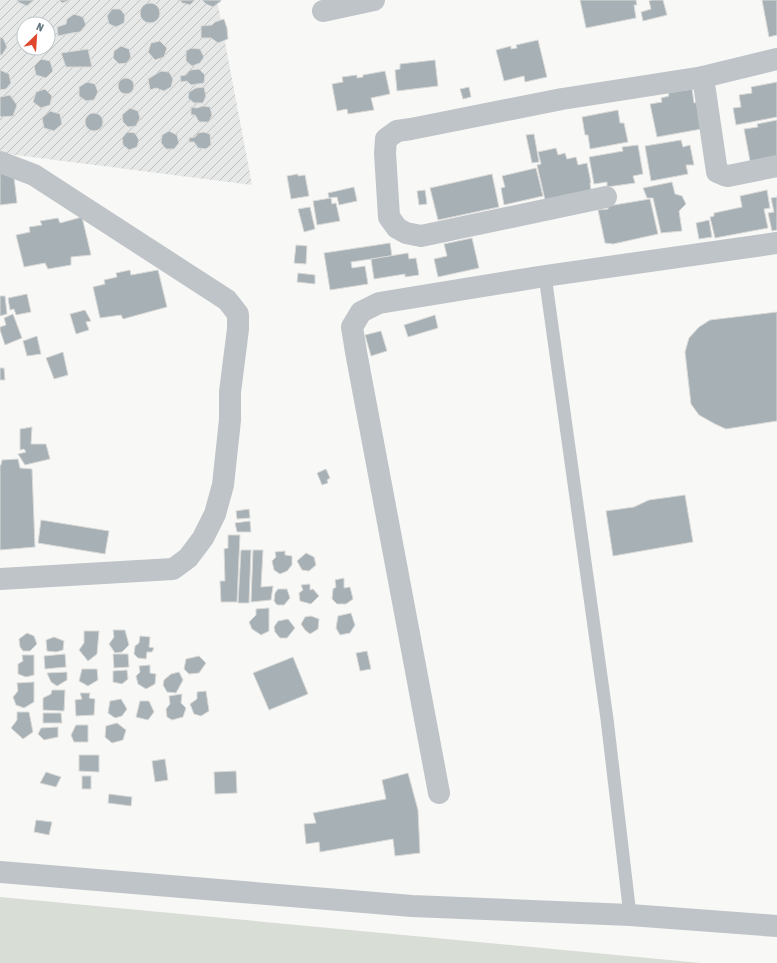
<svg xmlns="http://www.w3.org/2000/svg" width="777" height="963" font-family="'Asap Condensed',sans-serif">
	<defs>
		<pattern id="industrial-furrows" width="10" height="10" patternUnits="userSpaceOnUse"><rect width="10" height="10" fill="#e6e8e7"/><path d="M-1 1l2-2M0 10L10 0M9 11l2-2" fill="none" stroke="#bec1c0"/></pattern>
	</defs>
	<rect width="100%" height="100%" fill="#f8f8f6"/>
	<path fill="url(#industrial-furrows)" fill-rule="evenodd" d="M0 0H217L252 185 0 153ZM24 24H48V48H24Z"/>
	<polygon fill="#d8ddd5" points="0,897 701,963 0,963"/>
	<g fill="#a6b0b5" stroke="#dadad8">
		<polygon points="17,0 34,0 27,6 18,2"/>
		<polygon points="59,0 71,0 62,3"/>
		<polygon points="180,0 195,0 190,5 182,3"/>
		<polygon points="202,0 221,0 221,1 213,7 206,4"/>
		<polygon points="580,0 636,0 637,5 634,5 636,18 586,28"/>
		<polygon points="652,0 663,0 667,15 643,21 641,12 651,9 649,1"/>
		<polygon points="762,0 777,0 777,35 769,37"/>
		<circle cx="150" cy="13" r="10"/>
		<polygon points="112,9 120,9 125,15 124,23 116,27 109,24 107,16"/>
		<polygon points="74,14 83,17 86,25 80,32 72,33 58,36 57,27 66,24 67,19"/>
		<polygon points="30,17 40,19 42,24 24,24 24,28 23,25"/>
		<polygon points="224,19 227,28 228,39 218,43 211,38 201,38 201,26 212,25 215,22"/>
		<polygon points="0,37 3,38 7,47 2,55 0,55"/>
		<polygon points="538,40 547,77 525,82 524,76 504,81 496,50 511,46 511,49 517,48 516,45"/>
		<polygon points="160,41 167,48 164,57 155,60 148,52 151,43"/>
		<polygon points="121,46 129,49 131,57 127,63 119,64 113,58 114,51"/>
		<polygon points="191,48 200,49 204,57 200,63 192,66 186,61 186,51"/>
		<polygon points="88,49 92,67 66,67 61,53"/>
		<polygon points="41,59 50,61 53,71 46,78 36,75 34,66"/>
		<polygon points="435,60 438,86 397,91 395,70 400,69 400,64"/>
		<polygon points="199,69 205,75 204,83 191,85 187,81 181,82 180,76 186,75 190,70"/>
		<polygon points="0,70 9,74 11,83 6,89 0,90"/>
		<polygon points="161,71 169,72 173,79 171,87 164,91 156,88 150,90 148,79"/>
		<polygon points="385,71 390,94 371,98 374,110 348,114 347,109 337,111 332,84 343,82 342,77 357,75 357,78 363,77 363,75"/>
		<circle cx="126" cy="86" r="8"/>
		<polygon points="87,82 95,84 98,92 94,100 86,101 79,96 79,87"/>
		<polygon points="777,82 777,117 736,125 733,108 741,107 739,95 752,93 751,87"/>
		<polygon points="204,87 206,96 203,103 194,103 188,98 189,92 196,88"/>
		<polygon points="469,87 471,97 463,99 460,89"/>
		<polygon points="45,89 52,96 50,105 41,108 33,102 36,92"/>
		<polygon points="692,89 694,103 703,101 707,128 657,137 650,104 662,102 661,98 669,96 668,93"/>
		<polygon points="10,95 17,105 13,116 1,117 0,116 0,97"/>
		<polygon points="203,106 210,107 212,115 209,122 199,122 195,115 191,115 191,107 197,108"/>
		<polygon points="130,108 138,111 140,118 136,126 128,127 123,122 122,115"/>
		<polygon points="618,110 620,123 624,123 628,142 590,149 588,135 585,135 582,117"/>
		<polygon points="50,111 60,114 62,124 54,131 44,128 42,118"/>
		<circle cx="94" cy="122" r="9"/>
		<polygon points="777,120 777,160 750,161 744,129 758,127 757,124"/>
		<polygon points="169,131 177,135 179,143 174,149 166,149 161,143 162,135"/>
		<polygon points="127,132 135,133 139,140 137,147 129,150 123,145 122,138"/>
		<polygon points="204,132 210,134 211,145 206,149 198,148 194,142 189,142 189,138 195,137 198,133"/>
		<polygon points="534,134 539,162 532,163 526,135"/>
		<polygon points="681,140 683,147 690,145 694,165 686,165 688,174 651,181 645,146"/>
		<polygon points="638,145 643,174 633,176 635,183 607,187 607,182 594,184 589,157 623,151 622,147"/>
		<polygon points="556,148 558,155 565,153 567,159 576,157 578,165 587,163 591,183 590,183 591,190 545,200 537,165 541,164 538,152"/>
		<polygon points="13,168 17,203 0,205 0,170"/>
		<polygon points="536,168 543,196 504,205 501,188 505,187 502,176"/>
		<polygon points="298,174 298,176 305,175 309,196 291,199 287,176"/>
		<polygon points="492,174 499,207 438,220 430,188"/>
		<polygon points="672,182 675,194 682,196 686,204 679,211 682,231 661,233 653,198 647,198 643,188"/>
		<polygon points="354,187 357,201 339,205 337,197 329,198 328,193"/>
		<polygon points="425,190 427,204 419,205 417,191"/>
		<polygon points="767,190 770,208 764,209 768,228 715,238 710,217 714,216 714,213 742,207 740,196"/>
		<polygon points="777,197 777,230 772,231 768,213 774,212 771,198"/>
		<polygon points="331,198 332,204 336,203 340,221 317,225 313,201"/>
		<polygon points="650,199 658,234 613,244 605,243 598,210 608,209 608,206"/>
		<polygon points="310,207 315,229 304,232 298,209"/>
		<polygon points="82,217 91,255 71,257 71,265 48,269 45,263 24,267 16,235 30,232 29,227 42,225 40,221 58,218 60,223"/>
		<polygon points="709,220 712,237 699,239 696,223"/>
		<polygon points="472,238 479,268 438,277 434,259 447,256 444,244"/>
		<polygon points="390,243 392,256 351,262 352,268 365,266 368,284 330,290 324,253"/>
		<polygon points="296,245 307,246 306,264 294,263"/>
		<polygon points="408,253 409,259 416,258 419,275 405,277 405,274 374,279 371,259"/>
		<polygon points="130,270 131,275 158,270 167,307 123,319 121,315 100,318 93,287 105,284 104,280 117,277 116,273"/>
		<polygon points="298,273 315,275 315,284 297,282"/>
		<polygon points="27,294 31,312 16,315 14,309 10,310 8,298"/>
		<polygon points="0,296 5,296 7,314 0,316"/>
		<polygon points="85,310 91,321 86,322 89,330 76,334 70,314"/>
		<polygon points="777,312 777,421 726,429 715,424 699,415 691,404 685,352 689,338 699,327 710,320"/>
		<polygon points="13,314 22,338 5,345 0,330 0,327 6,325 4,318"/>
		<polygon points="435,315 438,328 408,337 404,325"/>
		<polygon points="381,331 387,351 371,356 365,335"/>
		<polygon points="37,336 41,354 27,356 23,341"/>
		<polygon points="63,352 68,375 54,379 46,358"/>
		<polygon points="0,368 4,368 5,380 0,380"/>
		<polygon points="32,427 31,444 46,444 50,459 25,465 18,454 26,452 24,449 20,450 20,429"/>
		<polygon points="18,459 20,468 32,469 35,547 0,550 0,465 1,465 2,460"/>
		<polygon points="326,469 330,478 327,480 328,483 322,485 317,473"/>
		<polygon points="685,495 693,542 613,556 606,511 634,507 649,500"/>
		<polygon points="249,509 250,518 237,519 236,511"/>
		<polygon points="41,520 109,531 105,554 38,543"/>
		<polygon points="250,521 251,532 237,532 235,523"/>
		<polygon points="228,535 240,535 237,602 221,602 220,581 225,581 224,549 228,548"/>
		<polygon points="241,550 251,550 249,603 238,603"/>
		<polygon points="253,550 263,550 261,587 273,586 271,600 251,602"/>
		<polygon points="285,551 285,555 292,556 292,565 287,571 280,574 274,570 272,561 276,557 275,552"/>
		<polygon points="306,553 314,557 316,565 309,571 302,570 297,561"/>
		<polygon points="344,578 344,588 350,587 353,599 346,604 337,604 332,599 333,589 336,587 335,580"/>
		<polygon points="310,584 310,590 313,589 319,596 311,604 300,601 299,593 303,590 301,585"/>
		<polygon points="278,589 287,589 290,598 284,605 277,605 274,601 275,593"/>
		<polygon points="269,608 269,631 261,635 252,629 249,622 256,615 256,609"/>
		<polygon points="351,613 355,625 350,633 340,635 336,628 338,616"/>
		<polygon points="311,616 319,619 318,629 310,634 305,630 301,624 305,617"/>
		<polygon points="288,619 295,628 287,638 280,638 275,632 274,627 278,621"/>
		<polygon points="113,630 125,630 129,645 122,652 115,653 109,644 114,637"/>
		<polygon points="84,631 99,631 97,654 88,661 79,650 84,643"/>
		<polygon points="27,633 34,636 37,644 30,651 23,651 20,647 19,639"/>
		<polygon points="140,636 150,637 149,647 154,648 152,652 147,652 146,659 138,658 134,654 135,646 139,643"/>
		<polygon points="54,637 64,641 63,650 56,652 47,651 46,640"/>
		<polygon points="367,651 371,669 360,671 356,653"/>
		<polygon points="65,654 66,667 45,669 44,656"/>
		<polygon points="113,654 128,654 129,667 114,668"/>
		<polygon points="22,655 34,655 34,675 26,677 18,674 18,664 23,661"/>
		<polygon points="199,656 206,663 199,673 189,674 184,669 186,659"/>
		<polygon points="293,657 308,694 269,710 253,673"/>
		<polygon points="150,665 150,673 156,674 155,684 146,689 138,684 136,676 140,672 139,666"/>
		<polygon points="82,669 97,669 98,680 88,686 79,681"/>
		<polygon points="127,670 128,679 122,684 113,682 113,671"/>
		<polygon points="67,672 67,680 57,686 51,682 47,673"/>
		<polygon points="179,672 183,680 176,693 167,692 163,685 164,680 171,674"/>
		<polygon points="34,682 34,702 24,708 16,705 13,697 18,691 17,683"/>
		<polygon points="52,690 65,690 64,711 43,710 43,698 51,694"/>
		<polygon points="206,691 209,711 201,716 194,714 190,704 197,699 197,692"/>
		<polygon points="80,693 90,693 89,698 95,699 94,715 76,716 75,700 82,699"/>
		<polygon points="182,694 181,703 186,708 183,717 172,720 167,717 166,709 170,704 169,696"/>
		<polygon points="121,699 127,709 122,716 115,718 108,713 110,701"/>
		<polygon points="140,701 149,701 154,712 148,720 136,717"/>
		<polygon points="17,712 29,712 33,732 23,739 11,728 17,720"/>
		<polygon points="43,713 61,713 62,723 43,723"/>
		<polygon points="117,723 126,730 123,740 112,743 105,737 106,726"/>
		<polygon points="76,725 88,725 88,742 74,742 71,735"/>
		<polygon points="58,727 58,737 44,740 38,734 41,728"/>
		<polygon points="79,755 99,755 99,772 79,771"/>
		<polygon points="165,759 168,780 155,782 152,761"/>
		<polygon points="236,771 237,793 215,794 214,772"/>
		<polygon points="46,772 61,777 56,787 40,783"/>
		<polygon points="408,773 418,810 420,853 395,856 393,839 320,852 319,842 306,844 304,824 316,823 313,813 386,799 382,780"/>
		<rect x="82" y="776" width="9" height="13"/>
		<polygon points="109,794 132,797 131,806 108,803"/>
		<polygon points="36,820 52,822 49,835 34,832"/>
	</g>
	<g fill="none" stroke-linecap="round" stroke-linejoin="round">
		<polyline stroke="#bfc4c8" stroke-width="13" points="545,276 607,719 630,915"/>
		<g stroke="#bfc4c8" stroke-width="22">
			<polyline points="323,11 374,0"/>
			<polyline points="703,77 717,172 724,175 728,176 777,166"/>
			<polyline points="0,162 34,175 227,300 238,314 238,329 230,392 230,420 223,485 215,514 203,538 188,558 173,569 0,579"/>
			<polyline points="606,197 421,236 406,233 397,228 389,217 385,153 386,139 397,131 411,129 562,99 703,77 777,59"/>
			<polyline points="439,793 356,352 352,327 361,312 379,303 545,276 777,243"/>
			<polyline points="0,872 412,906 630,915 777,926"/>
		</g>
	</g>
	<g transform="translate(36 36) rotate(25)"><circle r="19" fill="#ffffff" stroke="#c1c8cc"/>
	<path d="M0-3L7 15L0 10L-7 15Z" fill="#e0482e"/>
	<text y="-6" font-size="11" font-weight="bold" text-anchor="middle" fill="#647680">N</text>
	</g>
</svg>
